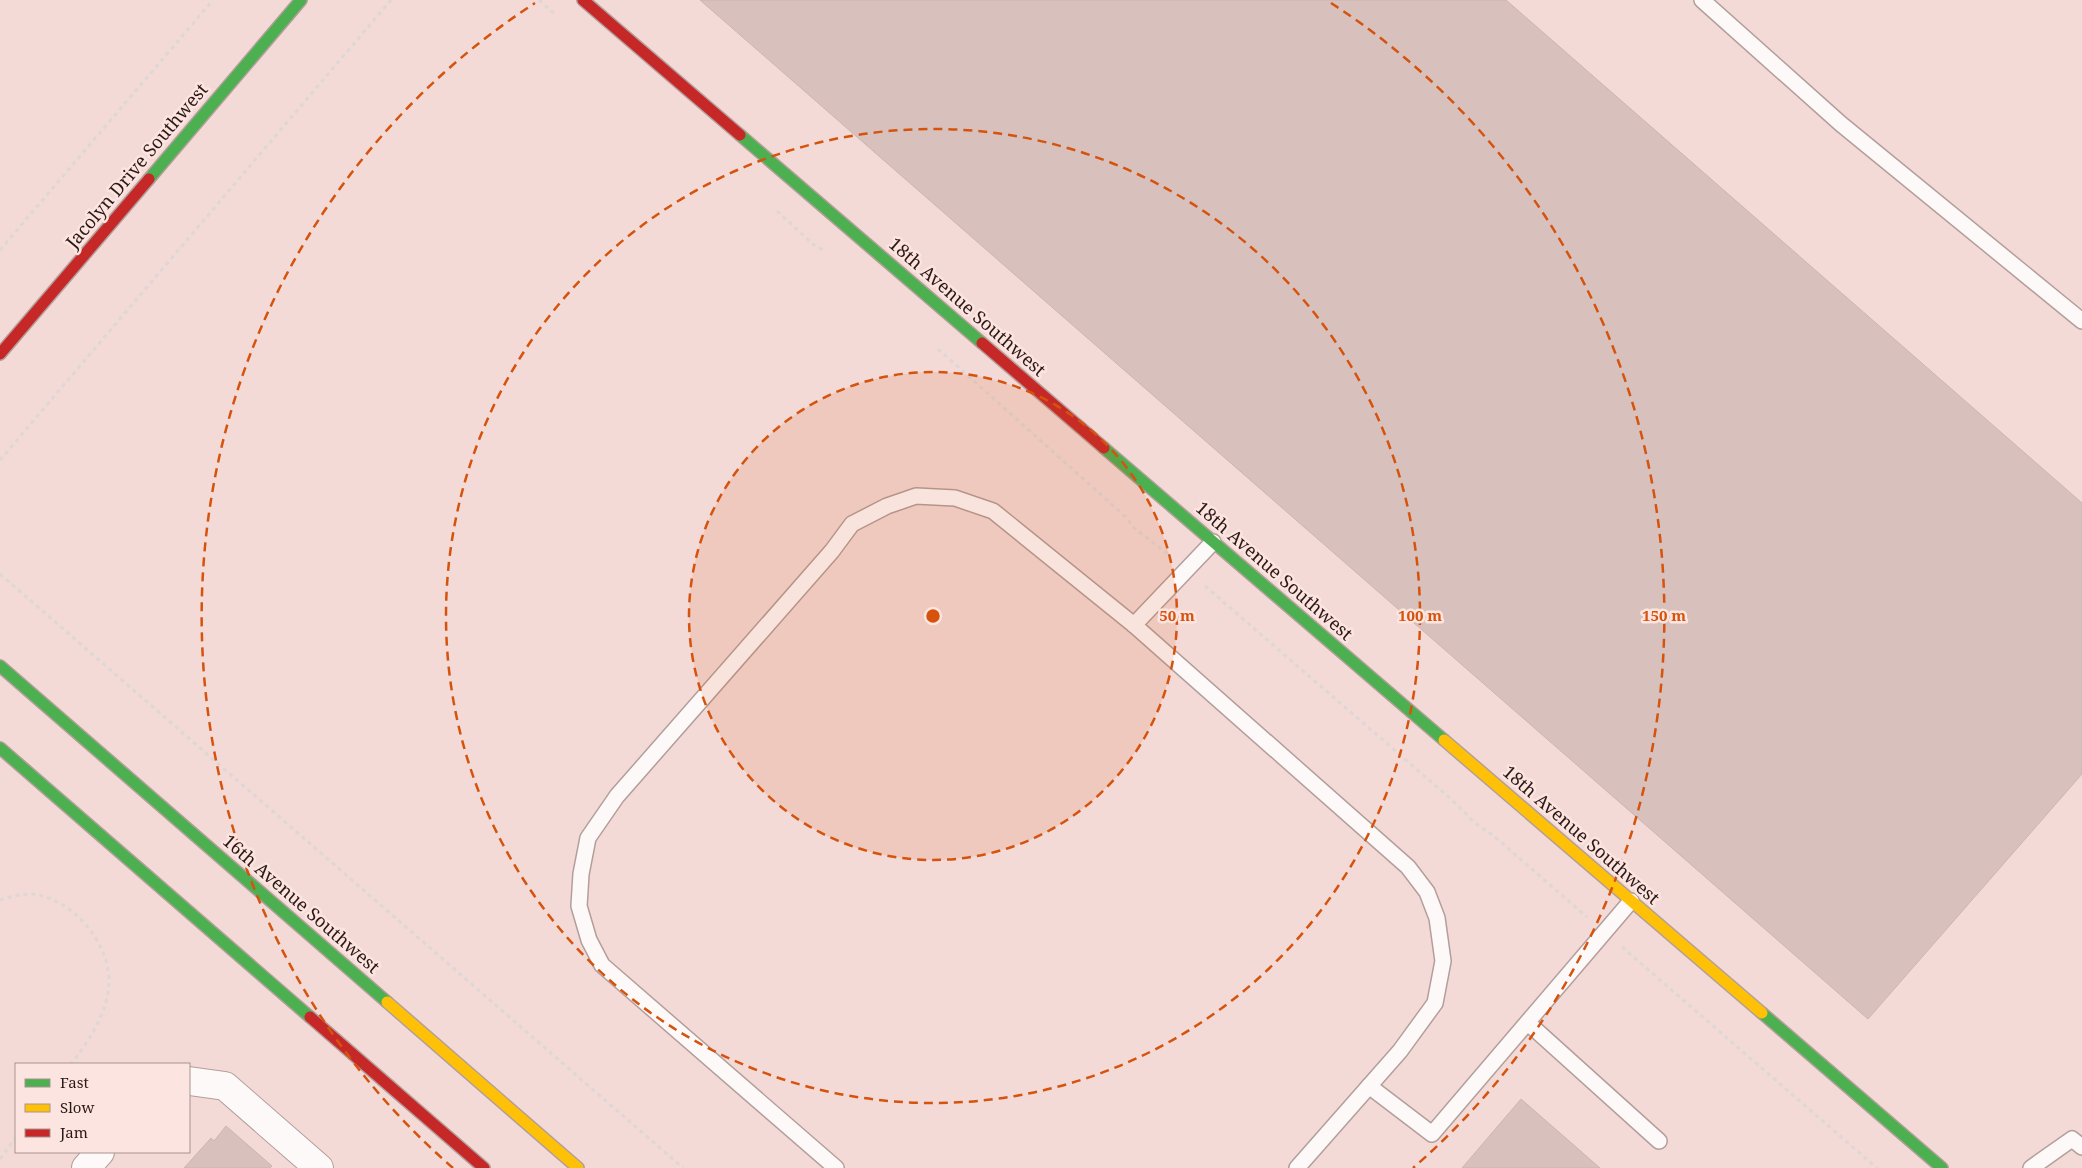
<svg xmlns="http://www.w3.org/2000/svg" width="2082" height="1168" font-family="'Noto Serif',serif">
	<rect width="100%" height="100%" fill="#f3dad6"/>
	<g fill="#d8c1bd" stroke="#cbb5b2">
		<polygon points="700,0 1506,0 2082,503 2082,774 1868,1019"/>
		<polygon points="1521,1099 1600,1168 1462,1168"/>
		<polygon points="226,1126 272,1166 270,1168 184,1168 211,1138 214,1141"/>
	</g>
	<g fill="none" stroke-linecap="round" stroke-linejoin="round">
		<defs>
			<g id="lane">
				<polyline points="1702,0 1841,124 2082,321"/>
				<polyline points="1134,625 1213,542"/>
				<polyline points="1528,1023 1659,1141"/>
				<polyline points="1369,1086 1432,1134 1631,901"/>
				<polyline points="836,1168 602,965 589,940 579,906 581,874 588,838 617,796 832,551 852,524 887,506 916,496 955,498 993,511 1134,625 1408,867 1427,892 1437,918 1443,961 1435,1003 1400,1051 1297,1168"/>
				<polyline points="2031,1168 2072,1139 2082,1147"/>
			</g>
			<g id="street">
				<polyline points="189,1081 225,1086 319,1168"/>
				<polyline points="86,1168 100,1152"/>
			</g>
			<g id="fast">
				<polyline points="740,135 982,343"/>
				<polyline points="149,179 301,0"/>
				<polyline points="1104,448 1444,740"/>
				<polyline points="0,666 387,1002"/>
				<polyline points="0,748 310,1017"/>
				<polyline points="1762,1013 1942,1168"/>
			</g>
			<g id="slow">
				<polyline points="1444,740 1762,1013"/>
				<polyline points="387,1002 578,1168"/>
			</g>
			<g id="jam">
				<polyline points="583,0 740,135"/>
				<polyline points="982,343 1104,448"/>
				<polyline points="0,354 149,179"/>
				<polyline points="310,1017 484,1168"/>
			</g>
		</defs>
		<use href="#lane" stroke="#b39e9b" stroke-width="18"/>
		<use href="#street" stroke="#b39e9b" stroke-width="30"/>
		<use href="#fast" stroke="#b39e9b" stroke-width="14"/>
		<use href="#slow" stroke="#b39e9b" stroke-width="14"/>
		<use href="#jam" stroke="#b39e9b" stroke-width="14"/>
		<g stroke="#ded7d5" stroke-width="3" stroke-dasharray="4 4" stroke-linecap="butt">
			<polyline points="539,0 555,14"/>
			<polyline points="777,211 814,245 824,250"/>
			<polyline points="0,250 213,0"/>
			<polyline points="938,349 1127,518 1134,528 1168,554"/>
			<polyline points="0,460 391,0"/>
			<polyline points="0,574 683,1168"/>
			<polyline points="1205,586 1451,799 1474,822 1495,837 1587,917"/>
			<path d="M0 900C9 897 21 894 30 894 71 897 109 941 109 981 109 1011 89 1041 71 1064"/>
			<polyline points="1622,947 1877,1168"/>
			<polyline points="0,1159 16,1137"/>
		</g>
		<use href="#lane" stroke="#fdf9f9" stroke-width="15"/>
		<use href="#street" stroke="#fdf9f9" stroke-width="28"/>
		<use href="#fast" stroke="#4caf50" stroke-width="11"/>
		<use href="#slow" stroke="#ffc107" stroke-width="11"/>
		<use href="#jam" stroke="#c62828" stroke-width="11"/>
	</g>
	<circle cx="933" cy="616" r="244" fill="#d5530d" fill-opacity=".12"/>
	<g fill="none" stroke="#d5530d" stroke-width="2.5" stroke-dasharray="9 6">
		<circle cx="933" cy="616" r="244"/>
		<circle cx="933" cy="616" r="487"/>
		<path d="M453 1168A731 731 0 0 1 535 3M1331 3A731 731 0 0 1 1413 1168"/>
	</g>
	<g text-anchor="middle" stroke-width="5" stroke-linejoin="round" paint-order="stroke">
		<g font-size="18" fill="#2c1916" stroke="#fce5e1">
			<text transform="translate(137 166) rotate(-50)" y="6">Jacolyn Drive Southwest</text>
			<text transform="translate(967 307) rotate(41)" y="6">18th Avenue Southwest</text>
			<text transform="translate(1274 571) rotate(41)" y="6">18th Avenue Southwest</text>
			<text transform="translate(1581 835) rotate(41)" y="6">18th Avenue Southwest</text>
			<text transform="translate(301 904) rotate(41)" y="6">16th Avenue Southwest</text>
		</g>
	</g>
	<circle cx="933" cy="616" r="8" fill="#d5530d" stroke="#fce5e1" stroke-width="2.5"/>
	<g font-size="15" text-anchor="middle" font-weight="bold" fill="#d5530d" stroke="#fce5e1" stroke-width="5" stroke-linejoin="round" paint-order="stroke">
		<text x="1177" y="621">50 m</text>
		<text x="1420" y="621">100 m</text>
		<text x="1664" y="621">150 m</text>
	</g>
	<rect x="15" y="1063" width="175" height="90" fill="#fce5e1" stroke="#a99390"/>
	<rect x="25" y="1079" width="25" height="8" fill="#4caf50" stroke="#a99390"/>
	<text x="60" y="1088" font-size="15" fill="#2c1916">Fast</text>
	<rect x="25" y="1104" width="25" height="8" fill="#ffc107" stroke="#a99390"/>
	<text x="60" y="1113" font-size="15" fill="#2c1916">Slow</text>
	<rect x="25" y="1129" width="25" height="8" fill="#c62828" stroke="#a99390"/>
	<text x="60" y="1138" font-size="15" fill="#2c1916">Jam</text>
</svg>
